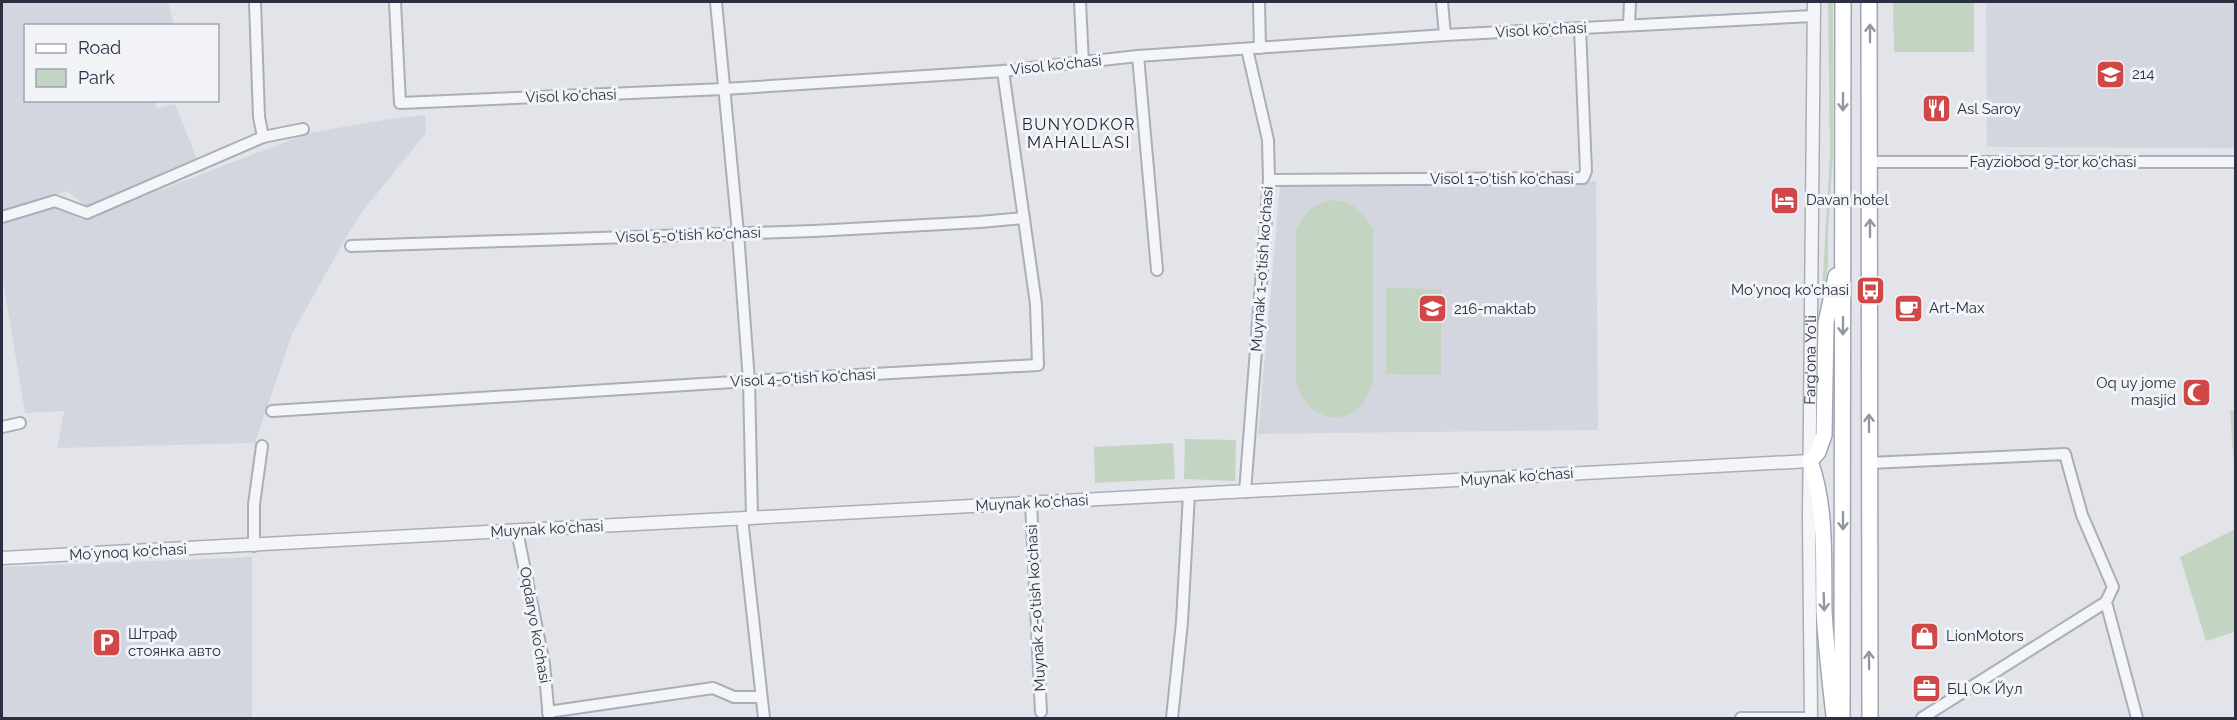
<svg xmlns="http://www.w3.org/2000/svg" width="2237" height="720" font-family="Raleway,sans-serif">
	<rect width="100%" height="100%" fill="#e2e4ea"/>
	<g fill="#d4d6df">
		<polygon points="2,2 168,2 174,25 26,26 26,100 155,101 157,108 175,104 198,162 87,207 67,191 2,212"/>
		<polygon points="1986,2 2235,2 2235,148 1987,147"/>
		<polygon points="425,115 426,133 362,212 343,243 292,334 255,443 57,448 64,411 25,413 2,275 2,223 58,206 82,220 309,133 389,119"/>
		<polygon points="1596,181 1598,430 1258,434 1280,187"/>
		<polygon points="252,557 252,718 2,718 2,567"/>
	</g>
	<g fill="#c4d4c3">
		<polygon points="1828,2 1833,2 1833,156 1828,229 1828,265 1820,324 1830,156"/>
		<polygon points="1893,2 1974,2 1974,52 1894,52"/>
		<path d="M1334 200C1355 203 1365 212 1373 231V381C1362 430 1308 429 1296 381V231C1304 212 1314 203 1334 200Z"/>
		<polygon points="1386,288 1442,289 1441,375 1386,374"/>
		<polygon points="2235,410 2236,410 2235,482 2230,411"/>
		<polygon points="1185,439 1236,440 1235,481 1184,479"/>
		<polygon points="1173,443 1175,479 1095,483 1094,447"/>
		<polygon points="2235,529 2235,632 2206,641 2180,557"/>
	</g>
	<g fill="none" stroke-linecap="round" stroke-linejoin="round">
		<defs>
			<g id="minor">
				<polyline points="255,2 259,117 263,137"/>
				<polyline points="395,2 400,103 724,89 1003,71 1138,56 1445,35 1814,16"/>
				<polyline points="716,2 738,233 749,381 752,518"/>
				<polyline points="1080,2 1083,63"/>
				<polyline points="1259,2 1260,48"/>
				<polyline points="1442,2 1445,35"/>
				<polyline points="1629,25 1630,2"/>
				<polyline points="1138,56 1157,270"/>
				<polyline points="1870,162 2236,162"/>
				<polyline points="1269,180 1583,178 1586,171 1580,28"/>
				<polyline points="2,217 55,201 87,213 263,137 303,129"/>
				<polyline points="351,246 814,231 980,222 1024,218"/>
				<polyline points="272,411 749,381 1038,365 1036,304 1003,71"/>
				<polyline points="2,427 20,423"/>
				<polyline points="1869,463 2065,454 2082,515 2113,587 2106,602 2137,718"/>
				<polyline points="1245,492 1269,180 1268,140 1247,49"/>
				<polyline points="1031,503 1041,712"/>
				<polyline points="742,518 764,718"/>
				<polyline points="517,531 544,664 549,718"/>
				<polyline points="254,546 254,504 262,446"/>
				<polyline points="548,712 713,688 734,697 760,697"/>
				<polyline points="1172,718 1182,622 1189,494"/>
				<polyline points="1741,718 1811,718"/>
				<polyline points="1922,718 2106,602"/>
			</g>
			<g id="tertiary">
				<polyline points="2,558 1810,461"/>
				<path id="s1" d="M1811 718 1809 520 1814 2"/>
			</g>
			<g id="primary">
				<polyline points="1869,2 1870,718"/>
				<path d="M1834 716C1830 681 1826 646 1824 611 1823 562 1827 508 1810 461L1818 452 1824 435 1826 323 1836 276"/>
				<polyline points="1842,718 1843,2"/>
			</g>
		</defs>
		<use href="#minor" stroke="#abaeb8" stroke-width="14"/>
		<use href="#tertiary" stroke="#abaeb8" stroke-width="15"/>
		<use href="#primary" stroke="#a1a6b6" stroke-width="18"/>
		<use href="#minor" stroke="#f4f5f8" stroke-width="10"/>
		<use href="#tertiary" stroke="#f4f5f8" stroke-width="12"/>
		<use href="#primary" stroke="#fff" stroke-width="15"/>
	</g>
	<defs><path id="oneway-shaft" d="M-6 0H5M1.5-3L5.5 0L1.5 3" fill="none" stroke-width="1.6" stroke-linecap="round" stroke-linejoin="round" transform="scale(1.5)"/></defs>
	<g stroke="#9497a0">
		<use href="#oneway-shaft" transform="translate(1870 33) rotate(-90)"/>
		<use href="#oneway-shaft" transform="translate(1843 102) rotate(90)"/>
		<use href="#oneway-shaft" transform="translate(1870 228) rotate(-90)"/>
		<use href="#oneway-shaft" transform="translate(1843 326) rotate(90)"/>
		<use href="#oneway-shaft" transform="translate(1869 423) rotate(-90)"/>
		<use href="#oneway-shaft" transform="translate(1843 521) rotate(90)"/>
		<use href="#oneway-shaft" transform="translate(1824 602) rotate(88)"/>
		<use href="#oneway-shaft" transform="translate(1869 660) rotate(-91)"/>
	</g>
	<defs>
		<symbol id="school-square" viewBox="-11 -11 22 22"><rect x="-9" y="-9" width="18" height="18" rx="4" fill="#cf4747" stroke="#f1f3f7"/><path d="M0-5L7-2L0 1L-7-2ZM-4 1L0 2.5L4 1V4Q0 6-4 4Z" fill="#fff"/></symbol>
		<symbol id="restaurant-square" viewBox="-11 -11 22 22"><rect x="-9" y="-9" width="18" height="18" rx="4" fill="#cf4747" stroke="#f1f3f7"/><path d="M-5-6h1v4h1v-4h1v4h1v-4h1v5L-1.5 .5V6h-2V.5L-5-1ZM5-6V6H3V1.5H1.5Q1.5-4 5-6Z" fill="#fff"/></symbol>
		<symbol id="hotel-square" viewBox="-11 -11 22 22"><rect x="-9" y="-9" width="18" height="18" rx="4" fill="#cf4747" stroke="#f1f3f7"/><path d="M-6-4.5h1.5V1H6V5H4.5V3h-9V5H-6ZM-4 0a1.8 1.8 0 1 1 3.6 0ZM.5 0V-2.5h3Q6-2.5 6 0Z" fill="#fff"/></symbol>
		<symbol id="bus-square" viewBox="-11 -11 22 22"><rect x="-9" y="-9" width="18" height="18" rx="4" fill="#cf4747" stroke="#f1f3f7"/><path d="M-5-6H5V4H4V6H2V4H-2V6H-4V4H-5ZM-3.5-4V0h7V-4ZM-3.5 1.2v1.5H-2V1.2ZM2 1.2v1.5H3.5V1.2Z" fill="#fff"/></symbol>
		<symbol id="cafe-square" viewBox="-11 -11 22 22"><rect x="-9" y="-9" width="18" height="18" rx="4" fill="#cf4747" stroke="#f1f3f7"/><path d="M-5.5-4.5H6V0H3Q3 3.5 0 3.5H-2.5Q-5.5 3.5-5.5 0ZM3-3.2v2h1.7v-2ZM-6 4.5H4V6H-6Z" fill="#fff"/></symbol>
		<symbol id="mosque-square" viewBox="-11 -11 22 22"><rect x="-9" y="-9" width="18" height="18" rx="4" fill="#cf4747" stroke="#f1f3f7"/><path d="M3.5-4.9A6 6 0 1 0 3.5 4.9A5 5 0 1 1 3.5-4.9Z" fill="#fff"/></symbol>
		<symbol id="shop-square" viewBox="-11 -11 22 22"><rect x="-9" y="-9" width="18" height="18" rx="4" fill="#cf4747" stroke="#f1f3f7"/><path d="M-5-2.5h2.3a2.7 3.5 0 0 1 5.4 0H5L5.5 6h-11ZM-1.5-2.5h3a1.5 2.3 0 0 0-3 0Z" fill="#fff"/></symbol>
		<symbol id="parking-square" viewBox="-11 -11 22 22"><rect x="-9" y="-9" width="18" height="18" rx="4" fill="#cf4747" stroke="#f1f3f7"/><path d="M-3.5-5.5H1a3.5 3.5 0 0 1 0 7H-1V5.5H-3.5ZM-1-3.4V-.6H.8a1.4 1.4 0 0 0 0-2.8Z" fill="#fff"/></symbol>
		<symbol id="office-square" viewBox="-11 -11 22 22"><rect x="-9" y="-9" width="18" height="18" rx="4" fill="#cf4747" stroke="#f1f3f7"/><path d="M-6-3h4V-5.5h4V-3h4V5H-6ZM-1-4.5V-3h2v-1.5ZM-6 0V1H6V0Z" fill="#fff"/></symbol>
	</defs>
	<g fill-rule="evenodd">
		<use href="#school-square" x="2094" y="58" width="33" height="33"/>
		<use href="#restaurant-square" x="1920" y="92" width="33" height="33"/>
		<use href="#hotel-square" x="1768" y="184" width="33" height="33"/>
		<use href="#bus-square" x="1854" y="274" width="33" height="33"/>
		<use href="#cafe-square" x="1892" y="292" width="33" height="33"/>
		<use href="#school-square" x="1416" y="292" width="33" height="33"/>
		<use href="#mosque-square" x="2180" y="376" width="33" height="33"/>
		<use href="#shop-square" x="1908" y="620" width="33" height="33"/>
		<use href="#parking-square" x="90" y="626" width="33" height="33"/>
		<use href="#office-square" x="1910" y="672" width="33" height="33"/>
	</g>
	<g text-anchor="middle" stroke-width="6" stroke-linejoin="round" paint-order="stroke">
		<g font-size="15" fill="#2a2f42" stroke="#f1f3f7">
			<text transform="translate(1541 30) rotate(-3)" y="5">Visol ko'chasi</text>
			<text transform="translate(1056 65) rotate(-6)" y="5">Visol ko'chasi</text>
			<text transform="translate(571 96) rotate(-2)" y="5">Visol ko'chasi</text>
			<text x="2053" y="167">Fayziobod 9-tor ko'chasi</text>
			<text x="1502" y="184">Visol 1-o'tish ko'chasi</text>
			<text transform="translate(688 235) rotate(-2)" y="5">Visol 5-o'tish ko'chasi</text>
			<text transform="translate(1262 269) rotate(-86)" y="5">Muynak 1-o'tish ko'chasi</text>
			<text dy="5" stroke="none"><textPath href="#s1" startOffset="358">Farg'ona Yo'li</textPath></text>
			<text transform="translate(803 378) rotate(-3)" y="5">Visol 4-o'tish ko'chasi</text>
			<text transform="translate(1517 477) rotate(-4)" y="5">Muynak ko'chasi</text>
			<text transform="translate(1032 503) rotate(-3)" y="5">Muynak ko'chasi</text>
			<text transform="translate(547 529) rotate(-3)" y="5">Muynak ko'chasi</text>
			<text transform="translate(128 552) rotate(-3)" y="5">Moʻynoq ko'chasi</text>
			<text transform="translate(1036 608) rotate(-93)" y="5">Muynak 2-o'tish ko'chasi</text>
			<text transform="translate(535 625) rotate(80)" y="5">Oqdaryo ko'chasi</text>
		</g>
		<g font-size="15" fill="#2a2f42" stroke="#f1f3f7" text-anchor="start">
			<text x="2132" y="79">214</text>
			<text x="1957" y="114">Asl Saroy</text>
			<text x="1806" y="205">Davan hotel</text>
			<text x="1849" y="295" text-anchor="end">Mo'ynoq ko'chasi</text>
			<text x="1929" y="313">Art-Max</text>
			<text x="1454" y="314">216-maktab</text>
			<text x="2176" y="388" text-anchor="end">Oq uy jome<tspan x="2176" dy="17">masjid</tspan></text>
			<text x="128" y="639">Штраф<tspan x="128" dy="17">стоянка авто</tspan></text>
			<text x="1946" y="641">LionMotors</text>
			<text x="1947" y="694">БЦ Ок Йул</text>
		</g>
		<g font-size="16" letter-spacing="1.5" fill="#1c2033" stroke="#f1f3f7">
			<text x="1079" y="130">BUNYODKOR<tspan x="1079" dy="18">MAHALLASI</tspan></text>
		</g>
	</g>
	<rect width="2237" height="720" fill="none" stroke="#2a2f42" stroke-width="6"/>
	<rect x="24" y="24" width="195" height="78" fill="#f1f3f7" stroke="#a1a5af" stroke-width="1.5"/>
	<rect x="36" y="44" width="30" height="9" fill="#ffffff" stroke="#a1a5af" stroke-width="1.5"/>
	<text x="78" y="54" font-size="18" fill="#2a2f42">Road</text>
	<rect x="36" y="69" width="30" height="18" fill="#c4d4c3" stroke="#a1a5af" stroke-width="1.5"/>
	<text x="78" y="84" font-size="18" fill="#2a2f42">Park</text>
</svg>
